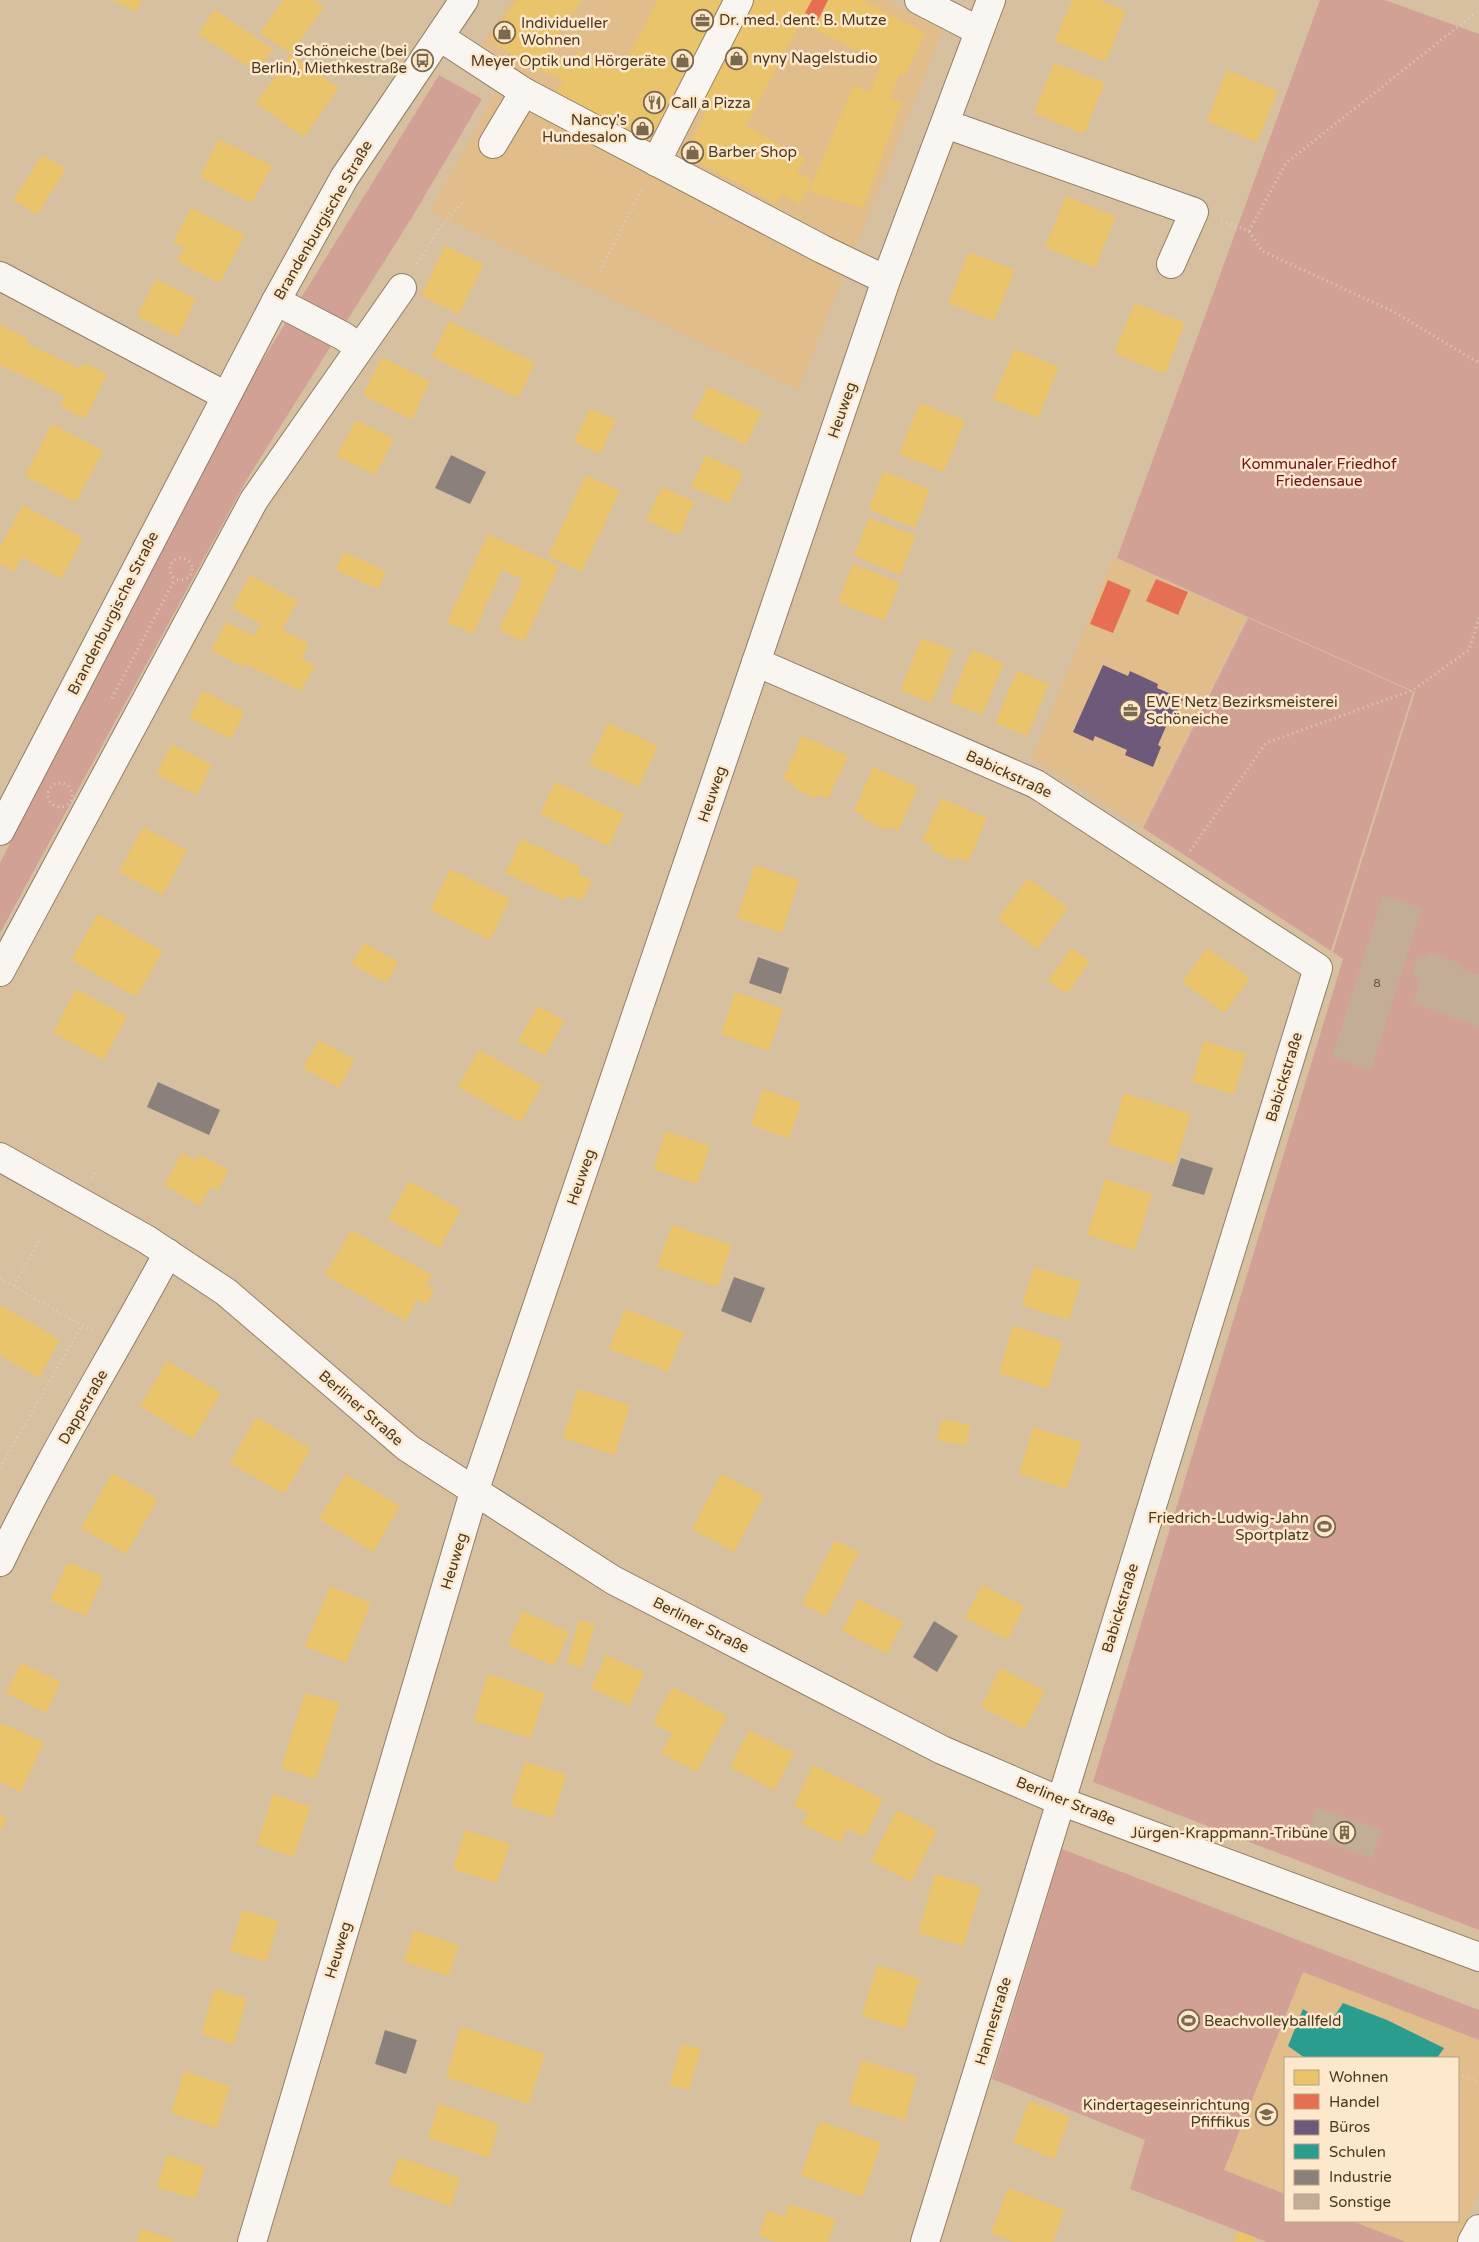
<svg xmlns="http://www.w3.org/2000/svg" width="1479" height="2242" font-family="'Varela Round',sans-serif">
	<rect width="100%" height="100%" fill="#d7c0a0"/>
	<g fill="#e1bd8b">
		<polygon points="512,0 886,0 943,30 798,390 430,211 501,84 468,65"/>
		<polygon points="1114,558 1246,618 1142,827 1032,758"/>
		<polygon points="1303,1972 1479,2040 1479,2190 1458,2242 1406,2242 1352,2221 1458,2221 1458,2058 1285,2058 1285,2194 1224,2170"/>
	</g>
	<g fill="#d2a196">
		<polygon points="1320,0 1385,0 1479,34 1479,1930 1093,1782 1343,959 1333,952 1415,692 1117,558"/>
		<polygon points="439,75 482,99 411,219 246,481 0,933 0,863 241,395"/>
		<polygon points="1248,618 1413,692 1331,951 1143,828"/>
		<polygon points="1062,1849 1479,2010 1479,2040 1303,1972 1224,2170 1285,2194 1285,2221 1352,2221 1406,2242 1267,2242 1130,2189 1145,2140 992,2079"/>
	</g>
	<g fill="#e9c46a">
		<polygon points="111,0 142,0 137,12"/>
		<polygon points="283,0 314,0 324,7 291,54 339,88 304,137 256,103 291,54 260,33"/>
		<polygon points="517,0 581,0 548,50 572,63 578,51 620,72 658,0 722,0 648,144 555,96 563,81 537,68 535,70 490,40"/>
		<polygon points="756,0 812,0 746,126 805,158 797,173 812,180 800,204 781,194 776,203 684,155 712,101 705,97"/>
		<polygon points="828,0 863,0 925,33 905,75 900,73 890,99 902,102 863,208 809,191 854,85 870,92 882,62 814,29"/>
		<polygon points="1072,0 1099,0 1126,11 1106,62 1055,41"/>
		<polygon points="215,10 273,49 257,73 198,34"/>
		<polygon points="1054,63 1105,83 1084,134 1034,113"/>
		<polygon points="1227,70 1278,91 1257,142 1207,121"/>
		<polygon points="219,139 272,166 252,203 200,177"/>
		<polygon points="42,155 66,169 37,215 13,200"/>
		<polygon points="1066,196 1116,217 1095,268 1045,247"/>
		<polygon points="191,208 245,235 220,283 177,261 185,248 173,242"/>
		<polygon points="445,246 484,264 459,314 421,296"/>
		<polygon points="969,252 1015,270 994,321 948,303"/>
		<polygon points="156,279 196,299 178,337 137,316"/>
		<polygon points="1135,303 1185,323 1165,374 1114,353"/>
		<polygon points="449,321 535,363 518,398 432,357"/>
		<polygon points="0,325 28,338 26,343 80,369 84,363 107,374 85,419 60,406 65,396 0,365"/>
		<polygon points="1014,349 1059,367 1038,418 993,399"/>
		<polygon points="382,357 430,381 412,420 363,395"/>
		<polygon points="708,387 762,412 746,445 692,418"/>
		<polygon points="920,403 965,421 944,472 899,454"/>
		<polygon points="590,408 616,420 600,454 574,442"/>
		<polygon points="356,420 394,439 375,475 337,456"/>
		<polygon points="52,424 103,451 76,502 25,476"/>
		<polygon points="706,455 743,473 729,503 691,487"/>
		<polygon points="884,471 930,490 915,528 868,509"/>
		<polygon points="586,475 620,491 582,572 548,556"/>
		<polygon points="662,487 694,502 679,535 646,520"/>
		<polygon points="23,505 83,538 61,579 22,557 14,572 0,564 0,547"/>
		<polygon points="869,518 916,536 900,575 854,555"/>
		<polygon points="488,534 559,566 524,642 499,630 523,579 502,570 473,634 447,622"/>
		<polygon points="344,552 386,571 378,589 336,570"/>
		<polygon points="853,564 900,583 884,621 838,602"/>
		<polygon points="250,575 298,601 282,629 309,644 301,657 315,666 301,691 244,663 242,667 211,650 226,622 254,636 261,624 232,608"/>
		<polygon points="922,638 953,651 931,703 900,690"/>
		<polygon points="972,650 1004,663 982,715 950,702"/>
		<polygon points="1017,671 1049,684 1027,736 995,723"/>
		<polygon points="203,691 245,712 231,739 189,718"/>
		<polygon points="608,723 658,746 639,787 589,764"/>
		<polygon points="802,736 848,756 828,799 817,794 816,799 793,788 794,784 783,779"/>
		<polygon points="172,744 212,765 197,795 156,774"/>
		<polygon points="873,767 918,787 898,831 888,826 887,830 862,819 864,815 854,811"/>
		<polygon points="555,782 624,814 609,846 540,814"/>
		<polygon points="941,798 987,818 968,862 957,857 955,861 931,850 933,846 922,841"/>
		<polygon points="143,827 187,850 163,895 119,872"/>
		<polygon points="521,839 581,867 578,874 592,880 582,901 568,895 565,901 505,873"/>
		<polygon points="755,865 799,880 782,933 737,918"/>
		<polygon points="450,869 510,899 490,940 430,910"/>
		<polygon points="1028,878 1068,908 1037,949 998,919"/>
		<polygon points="98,914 163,951 136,997 71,960"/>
		<polygon points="364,943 398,962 386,983 352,964"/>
		<polygon points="1071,948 1090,961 1067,994 1048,981"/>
		<polygon points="1207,948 1250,978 1224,1013 1182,982"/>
		<polygon points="76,989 127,1016 104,1060 53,1033"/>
		<polygon points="735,992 783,1009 769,1051 721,1034"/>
		<polygon points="538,1006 565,1021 545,1056 518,1041"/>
		<polygon points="319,1040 355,1060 339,1088 303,1068"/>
		<polygon points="1204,1041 1246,1054 1234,1095 1192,1082"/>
		<polygon points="479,1050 542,1085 521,1122 458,1087"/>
		<polygon points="763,1089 802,1103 789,1139 751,1125"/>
		<polygon points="1124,1093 1191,1114 1175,1165 1108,1144"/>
		<polygon points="666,1131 710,1146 697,1184 653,1169"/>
		<polygon points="182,1153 196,1161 199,1155 229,1170 218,1190 211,1187 200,1206 164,1185"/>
		<polygon points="1105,1179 1152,1194 1135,1250 1087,1235"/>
		<polygon points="409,1181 461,1210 440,1248 388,1219"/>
		<polygon points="672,1225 732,1245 718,1287 657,1267"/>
		<polygon points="351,1230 432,1275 426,1285 435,1289 426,1305 417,1300 406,1321 325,1275"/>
		<polygon points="1034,1267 1081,1281 1069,1320 1022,1305"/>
		<polygon points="0,1305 60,1340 39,1378 0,1355"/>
		<polygon points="625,1309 684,1332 668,1372 609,1349"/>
		<polygon points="1013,1326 1063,1342 1048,1389 999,1373"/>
		<polygon points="167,1361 221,1393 193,1439 140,1406"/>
		<polygon points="578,1389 630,1405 615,1455 563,1438"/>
		<polygon points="256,1417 311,1449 284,1494 230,1463"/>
		<polygon points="942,1419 971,1425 966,1446 937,1440"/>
		<polygon points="1033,1427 1082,1442 1067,1489 1019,1474"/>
		<polygon points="112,1473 158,1499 126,1554 81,1528"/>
		<polygon points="346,1474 400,1506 373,1552 319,1519"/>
		<polygon points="721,1474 764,1496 734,1552 692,1529"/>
		<polygon points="835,1540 859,1552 826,1616 802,1604"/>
		<polygon points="68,1562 103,1577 86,1616 50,1601"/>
		<polygon points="982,1585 1024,1606 1008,1640 965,1618"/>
		<polygon points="330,1586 371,1603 346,1663 305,1646"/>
		<polygon points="858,1599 903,1622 887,1654 842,1631"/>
		<polygon points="523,1611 569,1632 554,1666 508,1645"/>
		<polygon points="579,1620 595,1624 582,1668 567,1664"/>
		<polygon points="606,1655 645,1673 629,1706 591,1688"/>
		<polygon points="21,1663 61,1682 46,1713 6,1693"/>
		<polygon points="1000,1668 1045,1691 1025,1729 981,1707"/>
		<polygon points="488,1674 545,1693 531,1738 474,1721"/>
		<polygon points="672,1687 727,1716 697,1772 661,1753 672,1733 653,1724"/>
		<polygon points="305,1693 340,1703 316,1779 281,1768"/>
		<polygon points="0,1723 44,1742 21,1792 0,1782"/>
		<polygon points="749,1730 794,1753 774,1790 730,1767"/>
		<polygon points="525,1762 567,1774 553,1818 511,1805"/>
		<polygon points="813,1765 883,1799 865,1837 847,1829 841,1843 802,1824 808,1812 794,1806"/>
		<polygon points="273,1794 311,1807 294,1857 257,1844"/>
		<polygon points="897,1810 937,1831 911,1882 871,1861"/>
		<polygon points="0,1815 7,1818 0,1832"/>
		<polygon points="465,1830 510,1844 497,1883 453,1869"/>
		<polygon points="935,1874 981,1887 964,1946 918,1933"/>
		<polygon points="243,1910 279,1921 266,1962 230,1951"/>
		<polygon points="414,1930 459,1945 449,1976 404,1962"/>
		<polygon points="877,1965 920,1979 905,2029 862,2016"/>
		<polygon points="214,1989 247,1998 234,2044 201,2034"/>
		<polygon points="461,2027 545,2054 529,2104 446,2077"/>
		<polygon points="682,2044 701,2049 689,2090 669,2085"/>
		<polygon points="861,2060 917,2077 905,2120 849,2104"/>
		<polygon points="184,2071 230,2086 217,2128 171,2113"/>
		<polygon points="1030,2101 1070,2117 1054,2159 1013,2142"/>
		<polygon points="439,2104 499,2124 489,2158 428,2138"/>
		<polygon points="820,2121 882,2143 862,2197 801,2175"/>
		<polygon points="167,2155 205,2167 196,2199 157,2188"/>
		<polygon points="399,2157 460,2178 451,2206 389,2185"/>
		<polygon points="1008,2188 1065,2210 1053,2242 1014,2242 991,2233"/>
		<polygon points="789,2204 836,2219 828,2242 777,2242 759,2235 767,2211 785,2217"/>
		<polygon points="141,2229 173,2239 172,2242 137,2242"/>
		<polygon points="1238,2231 1256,2238 1254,2242 1234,2242"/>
	</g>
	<g fill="#e76f51">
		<polygon points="812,0 828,0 818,20 805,13"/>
		<polygon points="1156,579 1188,592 1178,615 1146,601"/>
		<polygon points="1108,580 1131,590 1113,633 1090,624"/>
	</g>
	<polygon fill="#6d597a" points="1103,665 1128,676 1130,671 1158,684 1157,688 1183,699 1172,724 1168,722 1158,745 1161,747 1153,767 1125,755 1127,750 1095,736 1093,741 1073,732"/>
	<polygon fill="#2a9d8f" points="1343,2003 1387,2020 1444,2048 1437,2058 1305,2058 1288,2046 1303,2009 1330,2026 1334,2017"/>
	<g fill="#8a817c">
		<polygon points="451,455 486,472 470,504 435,488"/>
		<polygon points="758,957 789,968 781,994 749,983"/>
		<polygon points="158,1082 220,1110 209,1135 147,1107"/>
		<polygon points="1181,1158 1213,1168 1204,1195 1172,1186"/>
		<polygon points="734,1277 765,1288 751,1323 721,1311"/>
		<polygon points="934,1621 958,1636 937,1672 913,1657"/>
		<polygon points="385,2030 417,2040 406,2074 375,2064"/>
	</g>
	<g fill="#c3ad97">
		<polygon points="1383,896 1422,908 1371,1070 1332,1057"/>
		<polygon points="1430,953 1461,964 1461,969 1479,975 1479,1027 1413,1003 1421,978 1412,975 1418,955 1428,958"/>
		<polygon points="1317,1808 1382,1830 1372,1858 1307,1836"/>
	</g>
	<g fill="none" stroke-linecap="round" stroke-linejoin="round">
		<defs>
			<g id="minor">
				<polyline points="919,0 979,31"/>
				<polyline points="440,37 524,92 822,249 886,280"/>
				<polyline points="946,124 1194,212 1171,264"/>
				<polyline points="493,144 524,92"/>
				<polyline points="656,162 739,0"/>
				<polyline points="0,276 226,396"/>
				<polyline points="276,301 343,336 359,347"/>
				<polyline points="756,662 1036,784 1318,968 925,2242"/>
				<polyline points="0,831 276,301 344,178 464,0"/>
				<polyline points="0,972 254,500 402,288"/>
				<polyline points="0,1157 146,1239 226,1292 408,1448 613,1580 942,1750 1060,1801 1479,1957"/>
				<path d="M0 1562C50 1456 113 1356 168 1253"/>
				<polyline points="252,2242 474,1492 886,280 991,0"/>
				<polyline points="1472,2242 1479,2229"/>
			</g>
		</defs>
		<use href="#minor" stroke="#917f65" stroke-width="30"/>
		<g stroke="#d7cfc5" stroke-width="3" stroke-dasharray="1 4" stroke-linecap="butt">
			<polyline points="1221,221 1249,231 1262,251 1394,312 1479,363"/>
			<polyline points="1249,231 1286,163 1479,10"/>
			<polyline points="417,264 442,224 462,203"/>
			<polyline points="600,271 643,187"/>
			<circle cx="181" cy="569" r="11"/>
			<polyline points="112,698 175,579"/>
			<circle cx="60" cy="795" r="12"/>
			<polyline points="1190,851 1266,743 1413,690 1469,650 1479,617"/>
			<polyline points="92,1178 97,1170"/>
			<polyline points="0,1278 94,1332"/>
			<polyline points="14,1286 39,1241"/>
			<polyline points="0,1468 82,1325"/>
			<polyline points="1458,2073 1479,2083"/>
		</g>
		<use href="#minor" stroke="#f9f6f1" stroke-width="28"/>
	</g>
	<defs>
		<symbol id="office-ring" viewBox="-11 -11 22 22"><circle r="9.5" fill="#fee8cc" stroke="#7b684d" stroke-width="1.5"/><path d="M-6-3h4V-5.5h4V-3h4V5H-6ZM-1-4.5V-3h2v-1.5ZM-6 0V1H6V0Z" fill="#7b684d"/></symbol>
		<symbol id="shop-ring" viewBox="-11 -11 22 22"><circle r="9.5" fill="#fee8cc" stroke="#7b684d" stroke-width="1.5"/><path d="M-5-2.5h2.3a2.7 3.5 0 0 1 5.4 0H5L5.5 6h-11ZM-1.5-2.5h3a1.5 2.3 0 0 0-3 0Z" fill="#7b684d"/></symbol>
		<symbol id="bus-ring" viewBox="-11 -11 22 22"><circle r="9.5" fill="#fee8cc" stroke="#7b684d" stroke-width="1.5"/><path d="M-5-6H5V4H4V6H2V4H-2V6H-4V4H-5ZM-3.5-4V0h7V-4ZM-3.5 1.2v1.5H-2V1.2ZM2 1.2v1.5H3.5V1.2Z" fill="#7b684d"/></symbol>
		<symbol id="restaurant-ring" viewBox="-11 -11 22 22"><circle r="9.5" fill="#fee8cc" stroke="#7b684d" stroke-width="1.5"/><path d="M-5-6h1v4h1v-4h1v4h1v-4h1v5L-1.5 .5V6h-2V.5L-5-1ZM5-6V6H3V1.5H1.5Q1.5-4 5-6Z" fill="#7b684d"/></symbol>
		<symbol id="stadium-ring" viewBox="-11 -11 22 22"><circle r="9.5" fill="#fee8cc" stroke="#7b684d" stroke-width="1.5"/><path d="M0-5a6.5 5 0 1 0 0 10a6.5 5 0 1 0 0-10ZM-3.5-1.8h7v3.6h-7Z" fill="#7b684d"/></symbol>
		<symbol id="building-ring" viewBox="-11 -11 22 22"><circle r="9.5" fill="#fee8cc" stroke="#7b684d" stroke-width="1.5"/><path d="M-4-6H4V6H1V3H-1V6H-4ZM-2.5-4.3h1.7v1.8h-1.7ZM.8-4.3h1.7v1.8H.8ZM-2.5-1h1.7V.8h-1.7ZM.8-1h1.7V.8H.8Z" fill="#7b684d"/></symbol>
		<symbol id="school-ring" viewBox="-11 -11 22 22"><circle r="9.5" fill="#fee8cc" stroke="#7b684d" stroke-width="1.5"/><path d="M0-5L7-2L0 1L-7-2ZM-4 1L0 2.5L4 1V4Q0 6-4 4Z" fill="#7b684d"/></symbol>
	</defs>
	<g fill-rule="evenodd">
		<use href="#office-ring" x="690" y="8" width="25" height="25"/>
		<use href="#shop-ring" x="492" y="20" width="25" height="25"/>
		<use href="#shop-ring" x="724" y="46" width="25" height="25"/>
		<use href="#bus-ring" x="410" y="48" width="25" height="25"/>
		<use href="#shop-ring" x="670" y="48" width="25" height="25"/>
		<use href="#restaurant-ring" x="642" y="90" width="25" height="25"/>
		<use href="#shop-ring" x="630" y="116" width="25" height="25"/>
		<use href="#shop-ring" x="680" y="140" width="25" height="25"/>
		<use href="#office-ring" x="1118" y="698" width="25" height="25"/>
		<use href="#stadium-ring" x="1312" y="1514" width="25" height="25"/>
		<use href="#building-ring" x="1332" y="1820" width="25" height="25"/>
		<use href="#stadium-ring" x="1176" y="2008" width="25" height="25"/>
		<use href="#school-ring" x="1254" y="2102" width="25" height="25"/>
	</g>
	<g text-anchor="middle" stroke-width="5" stroke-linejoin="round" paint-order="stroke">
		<g font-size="12" fill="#6a5740">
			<text x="1377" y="987">8</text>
		</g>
		<g font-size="15" fill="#4a3921" stroke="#fee8cc" text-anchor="start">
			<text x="719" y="25">Dr. med. dent. B. Mutze</text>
			<text x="521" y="28">Individueller<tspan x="521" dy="17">Wohnen</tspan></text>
			<text x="407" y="56" text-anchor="end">Schöneiche (bei<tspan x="407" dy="17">Berlin), Miethkestraße</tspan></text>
			<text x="753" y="63">nyny Nagelstudio</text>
			<text x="666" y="66" text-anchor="end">Meyer Optik und Hörgeräte</text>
			<text x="671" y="108">Call a Pizza</text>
			<text x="627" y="125" text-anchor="end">Nancy's<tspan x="627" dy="17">Hundesalon</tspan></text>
			<text x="708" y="157">Barber Shop</text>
			<text x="1146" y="707">EWE Netz Bezirksmeisterei<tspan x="1146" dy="17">Schöneiche</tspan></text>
			<text x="1309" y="1523" text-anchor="end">Friedrich-Ludwig-Jahn<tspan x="1309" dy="17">Sportplatz</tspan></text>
			<text x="1328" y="1838" text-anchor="end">Jürgen-Krappmann-Tribüne</text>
			<text x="1204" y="2026">Beachvolleyballfeld</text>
			<text x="1250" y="2110" text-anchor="end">Kindertageseinrichtung<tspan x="1250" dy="17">Pfiffikus</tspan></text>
		</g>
		<g font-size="15" fill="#4a3921" stroke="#fee8cc">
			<text transform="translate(323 220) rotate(-60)" y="5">Brandenburgische Straße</text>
			<text transform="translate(842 410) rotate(-71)" y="5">Heuweg</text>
			<text transform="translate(113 613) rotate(-63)" y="5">Brandenburgische Straße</text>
			<text transform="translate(1009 774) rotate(25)" y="5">Babickstraße</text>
			<text transform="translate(712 794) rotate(-71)" y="5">Heuweg</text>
			<text transform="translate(1284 1077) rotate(-73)" y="5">Babickstraße</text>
			<text transform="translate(581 1177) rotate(-71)" y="5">Heuweg</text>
			<text transform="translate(83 1407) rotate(-60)" y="5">Dappstraße</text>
			<text transform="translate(361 1408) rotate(41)" y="5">Berliner Straße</text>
			<text transform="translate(454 1561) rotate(-73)" y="5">Heuweg</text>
			<text transform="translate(1120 1608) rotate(-73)" y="5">Babickstraße</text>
			<text transform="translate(701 1625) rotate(27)" y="5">Berliner Straße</text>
			<text transform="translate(1066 1801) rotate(22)" y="5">Berliner Straße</text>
			<text transform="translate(338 1950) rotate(-73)" y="5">Heuweg</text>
			<text transform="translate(993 2021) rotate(-73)" y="5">Hannestraße</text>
		</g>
		<g font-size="15" fill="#6a1024" stroke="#fee8cc">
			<text x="1319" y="469">Kommunaler Friedhof<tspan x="1319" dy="17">Friedensaue</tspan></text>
		</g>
	</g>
	<rect x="1284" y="2057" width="175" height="165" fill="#fee8cc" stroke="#b6a288"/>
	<rect x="1294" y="2070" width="25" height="15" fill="#e9c46a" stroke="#b6a288"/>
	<text x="1329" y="2082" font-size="15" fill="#4a3921">Wohnen</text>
	<rect x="1294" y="2094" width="25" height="15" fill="#e76f51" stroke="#b6a288"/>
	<text x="1329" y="2107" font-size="15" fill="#4a3921">Handel</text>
	<rect x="1294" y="2120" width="25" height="15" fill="#6d597a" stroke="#b6a288"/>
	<text x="1329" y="2132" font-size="15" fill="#4a3921">Büros</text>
	<rect x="1294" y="2144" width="25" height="15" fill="#2a9d8f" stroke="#b6a288"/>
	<text x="1329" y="2157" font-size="15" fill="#4a3921">Schulen</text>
	<rect x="1294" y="2170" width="25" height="15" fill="#8a817c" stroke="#b6a288"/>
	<text x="1329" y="2182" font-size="15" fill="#4a3921">Industrie</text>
	<rect x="1294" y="2194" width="25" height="15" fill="#c3ad97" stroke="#b6a288"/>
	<text x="1329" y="2207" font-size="15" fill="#4a3921">Sonstige</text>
</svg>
